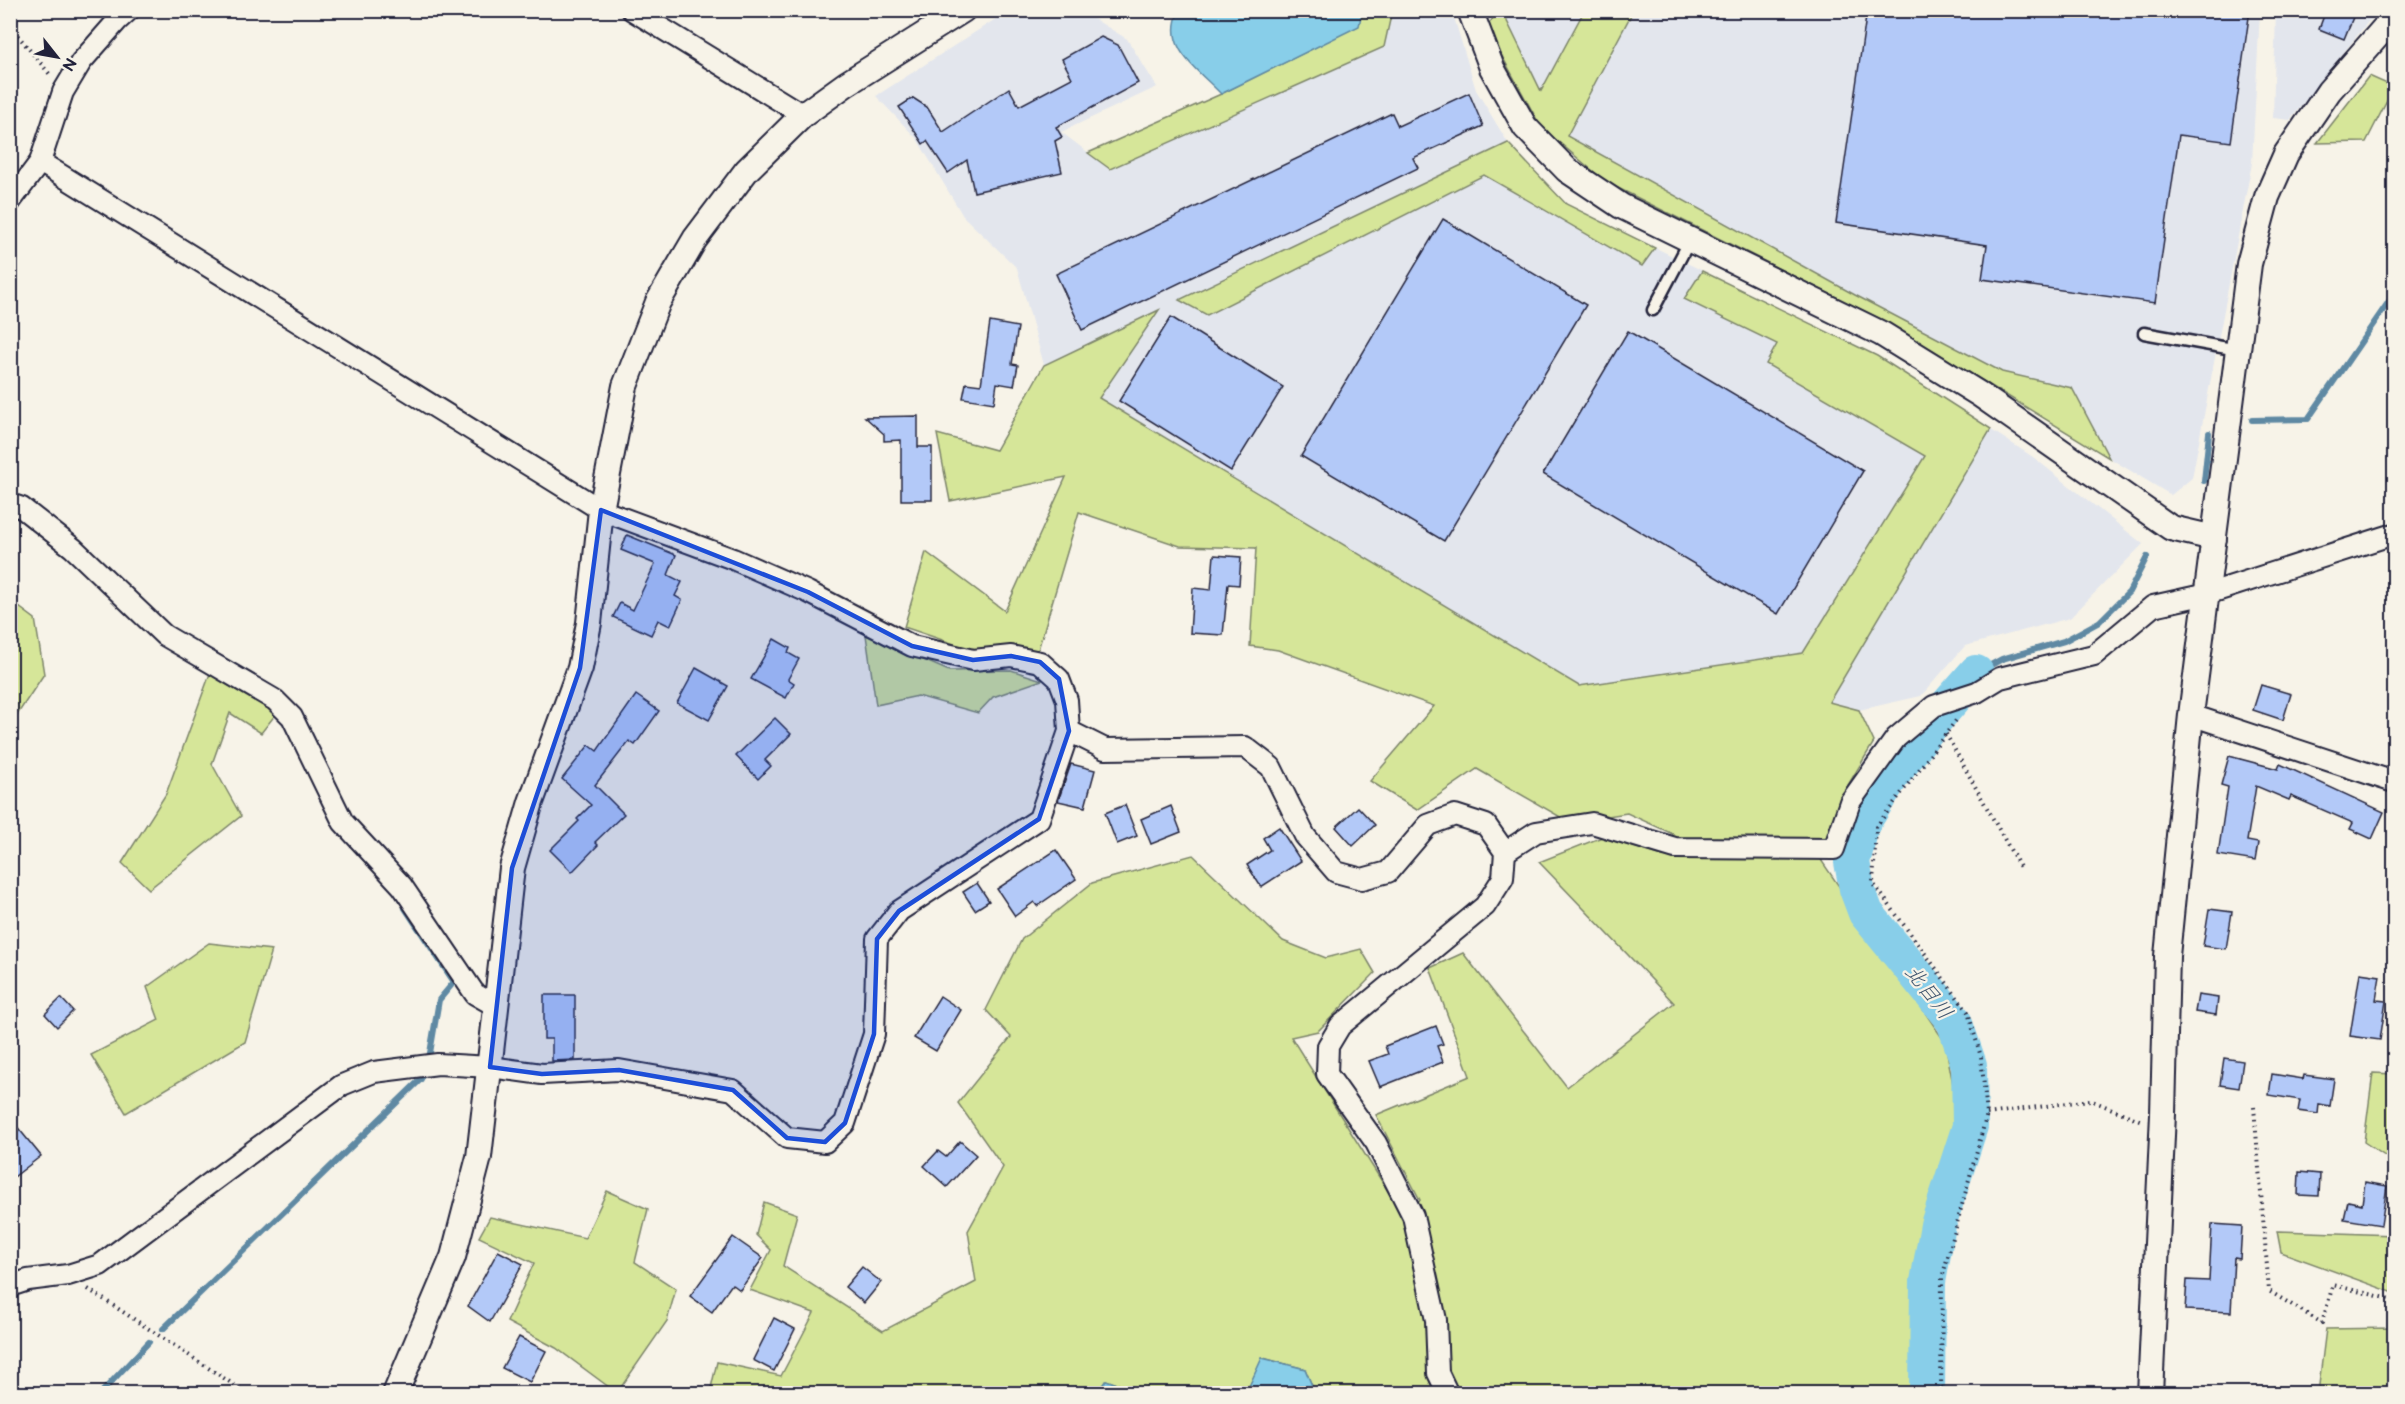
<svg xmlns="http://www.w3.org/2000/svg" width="2405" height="1404" font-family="'Balsamiq Sans','Klee One',sans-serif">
	<rect width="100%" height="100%" fill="#f7f3e8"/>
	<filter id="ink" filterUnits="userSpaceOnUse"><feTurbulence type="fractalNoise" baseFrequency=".0167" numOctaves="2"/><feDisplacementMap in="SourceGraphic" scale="12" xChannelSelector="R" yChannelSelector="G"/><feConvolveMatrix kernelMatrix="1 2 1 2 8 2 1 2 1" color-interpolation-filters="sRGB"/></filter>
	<g filter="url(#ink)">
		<g fill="#e3e6ed">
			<polygon points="1008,11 1081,11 1127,39 1157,87 1061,132 1110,169 1383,47 1392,11 1452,11 1476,90 1508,143 1566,204 1877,356 2033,457 2143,544 2070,618 1965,646 1921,696 1859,710 1828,702 1803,653 1579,686 1099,398 1158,310 1044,365 1017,268 963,216 917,139 876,96"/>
			<polygon points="1502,11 1584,11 1541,92"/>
			<polygon points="1633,11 2260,11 2252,163 2192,478 2171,495 2054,425 1855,295 1566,135"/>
			<polygon points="2276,11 2382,11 2368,22 2290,120 2273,118"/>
		</g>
		<g fill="#d6e699" stroke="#7c846a" stroke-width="1.5">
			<polygon points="1362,11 1392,11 1384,47 1110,169 1088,153 1221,94 1358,26"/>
			<polygon points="1499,11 1502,11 1541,91 1584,11 1633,11 1567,136 1855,295 2002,372 2072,388 2109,458 1888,323 1606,182 1541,127 1486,27"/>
			<polygon points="2369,76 2394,87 2366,142 2317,143"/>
			<polygon points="1508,143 1566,204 1655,248 1642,266 1484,175 1207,315 1179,300"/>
			<polygon points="1702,271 1877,356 1991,429 1829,702 1859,710 1874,742 1848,785 1821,860 1945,1042 1959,1117 1930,1225 1922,1289 1921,1393 1315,1393 1305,1369 1263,1358 1246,1393 1142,1393 1106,1380 1097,1394 721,1394 711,1388 717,1362 781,1376 814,1313 750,1290 771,1250 756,1235 764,1202 797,1214 783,1266 883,1331 976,1282 968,1231 1003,1167 958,1103 1011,1037 986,1010 1022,939 1092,883 1193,855 1283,941 1326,958 1361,949 1375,973 1318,1031 1291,1037 1398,1207 1420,1200 1376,1115 1470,1076 1430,968 1463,953 1567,1087 1674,1003 1539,862 1602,837 1663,856 1673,834 1627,813 1569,822 1477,769 1417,810 1370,781 1434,706 1278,650 1250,646 1256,548 1180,546 1079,512 1038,650 972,650 904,627 926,552 1005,611 1066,477 950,501 937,434 996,450 1044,365 1159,310 1099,398 1579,686 1803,653 1925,456 1766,364 1777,344 1684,299"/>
			<polygon points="11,601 35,619 44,674 11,724"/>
			<polygon points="866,635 949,671 1011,670 1042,680 993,697 978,713 918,696 876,705"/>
			<polygon points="211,671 276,714 261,733 230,713 212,764 241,816 149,889 122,863 166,794"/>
			<polygon points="209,943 272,950 245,1042 126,1113 91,1055 159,1020 147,987"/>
			<polygon points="2373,1073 2394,1074 2394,1162 2364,1142"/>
			<polygon points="607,1191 648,1209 635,1262 676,1289 667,1321 617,1393 556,1348 507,1322 534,1263 479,1237 490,1217 585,1238"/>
			<polygon points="2277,1231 2394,1235 2394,1293 2281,1252"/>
			<polygon points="2394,1328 2394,1389 2386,1393 2318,1393 2326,1329"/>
		</g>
		<g fill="#88cee9" stroke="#5f89a3" stroke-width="1.5">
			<path d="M1179 11V10L1362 11 1359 26 1221 94C1197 69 1162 47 1179 11Z"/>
			<polygon points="1262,1358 1305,1369 1315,1393 1246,1393"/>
			<polygon points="1106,1380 1142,1393 1097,1393"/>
		</g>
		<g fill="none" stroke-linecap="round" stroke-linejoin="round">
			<g stroke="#5f89a3" stroke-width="6">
				<polyline points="2252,420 2308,419 2394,294"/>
				<polyline points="2204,481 2209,433"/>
				<polyline points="1976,673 2002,659 2064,641 2099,622 2129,592 2147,557"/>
				<polyline points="405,908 454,982 439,1000 430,1053"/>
				<polyline points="163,1329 421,1079"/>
				<polyline points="100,1394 149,1342"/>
			</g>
			<polyline stroke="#88cee9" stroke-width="36" points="1927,1394 1928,1282 1938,1225 1970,1126 1969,1065 1954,1021 1866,913 1857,889 1852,862 1862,824 1892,775 1933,722 1976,673"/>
		</g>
		<g fill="#b3c9f8" stroke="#22223b" stroke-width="1.5">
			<polygon points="1867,10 2250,10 2231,142 2179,135 2155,303 1982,279 1987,245 1836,223"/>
			<polygon points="2326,10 2356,10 2344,39 2319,29"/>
			<polygon points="1101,37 1118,45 1138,83 1056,127 1062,137 1055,141 1062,172 974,192 967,160 948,173 927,141 923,144 899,107 913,98 927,107 943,132 1009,88 1019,106 1072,78 1062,59"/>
			<polygon points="1469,93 1483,126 1413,158 1418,168 1082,330 1056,274 1392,113 1398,126"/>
			<polygon points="1443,219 1586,305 1444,541 1301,456"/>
			<polygon points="1171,317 1283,387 1231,471 1119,401"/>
			<polygon points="990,322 1018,327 1012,364 1018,365 1014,386 997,383 994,403 963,398 966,383 981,385"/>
			<polygon points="1628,331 1863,471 1778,614 1543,474"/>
			<polygon points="918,416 918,447 932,447 932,500 901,500 901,440 884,441 884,434 865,417"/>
			<polygon points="627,535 676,555 668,575 682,582 675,596 682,600 670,626 658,620 651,635 613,617 620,603 633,610 655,564 621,550"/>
			<polygon points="1214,555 1241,557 1239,585 1228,584 1223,635 1190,633 1193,588 1211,590"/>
			<polygon points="774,639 790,648 788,653 799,659 788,679 794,683 786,698 751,679"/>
			<polygon points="696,668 728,686 709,720 677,703"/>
			<polygon points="2261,685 2291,694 2283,720 2253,710"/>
			<polygon points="636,695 659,711 635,745 629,741 595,785 624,814 595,842 598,845 572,872 550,850 579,821 577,819 591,805 562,779 589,745 597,751"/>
			<polygon points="775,718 791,734 765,760 771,766 758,779 736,756"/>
			<polygon points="2229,756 2278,769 2280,764 2384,812 2372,839 2350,829 2353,823 2291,796 2289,800 2256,786 2247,841 2258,843 2255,861 2218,855 2228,787 2221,785"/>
			<polygon points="1071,764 1095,770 1085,807 1058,801"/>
			<polygon points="1125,805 1137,836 1117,844 1105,813"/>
			<polygon points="1171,806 1181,832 1151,844 1141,819"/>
			<polygon points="1358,807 1375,825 1353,846 1336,827"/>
			<polygon points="1279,827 1301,861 1261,887 1247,865 1270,850 1263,838"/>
			<polygon points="1056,850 1076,879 1037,906 1034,902 1015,916 997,889"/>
			<polygon points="977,883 989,901 975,910 963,892"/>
			<polygon points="2209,909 2232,912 2226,949 2203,946"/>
			<polygon points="2360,973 2380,976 2376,1000 2386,1001 2380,1040 2350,1036"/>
			<polygon points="544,995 575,995 575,1060 552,1061 552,1039 544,1039"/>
			<polygon points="2198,995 2218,998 2216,1015 2195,1012"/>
			<polygon points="940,996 961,1010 936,1051 914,1038"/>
			<polygon points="61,998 73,1011 57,1027 45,1014"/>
			<polygon points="1436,1026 1443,1044 1437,1046 1443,1062 1380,1087 1369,1061 1388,1054 1385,1046"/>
			<polygon points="2224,1058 2243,1061 2239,1088 2220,1085"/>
			<polygon points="2272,1074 2303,1079 2304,1075 2334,1079 2330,1106 2319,1104 2318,1114 2298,1111 2300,1100 2269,1095"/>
			<polygon points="10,1118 41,1156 10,1180"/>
			<polygon points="960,1141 976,1155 947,1187 924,1166 938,1151 946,1157"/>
			<polygon points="2299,1172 2320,1174 2319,1196 2298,1195"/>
			<polygon points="2365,1182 2387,1186 2381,1225 2344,1219 2348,1201 2362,1204"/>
			<polygon points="2212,1224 2242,1226 2240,1259 2234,1258 2231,1312 2185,1310 2187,1280 2209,1281"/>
			<polygon points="733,1237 763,1258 740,1290 732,1284 712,1312 690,1296"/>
			<polygon points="498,1251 523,1264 490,1322 468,1306"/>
			<polygon points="862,1267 881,1282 864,1303 845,1287"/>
			<polygon points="774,1318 795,1329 774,1371 753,1360"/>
			<polygon points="519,1337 546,1351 530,1382 502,1368"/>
		</g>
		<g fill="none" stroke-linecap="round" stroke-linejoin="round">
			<defs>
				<g id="service">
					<polyline points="1653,310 1690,240"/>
					<polyline points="2144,333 2238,350"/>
				</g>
				<g id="minor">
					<polyline points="632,10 803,115"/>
					<polyline points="10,202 40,162 63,92 81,62 118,20 129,10"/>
					<polyline points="10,504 22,508 73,548 164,635 275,700 292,717 343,822 402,886 475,994 496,1006"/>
					<polyline points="2191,715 2394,782"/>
					<polyline points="1069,731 1105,749 1245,747 1271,767 1305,836 1336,872 1362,879 1388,872 1428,825 1455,815 1486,825 1505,852 1503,878 1485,906 1340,1026 1328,1046 1327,1074 1376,1143 1413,1216 1436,1320 1438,1373 1448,1394"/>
					<polyline points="1505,852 1536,832 1592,823 1675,848 1834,849 1850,802 1896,738 1934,706 1977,692 2000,678 2094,655 2153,606 2207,594 2394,534"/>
					<polyline points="10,1286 28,1280 68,1275 100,1265 342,1085 374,1072 438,1064 490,1067 542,1074 619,1070 733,1090 787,1138 825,1142 845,1123 874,1034 877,939 899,911 1039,819 1069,731 1067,700 1059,679 1040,662 1011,656 973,660 912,646 808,592 733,559 601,510 40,162"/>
				</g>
				<g id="tertiary">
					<polyline points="1470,10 1492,68 1525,127 1567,170 1621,206 1882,334 1979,394 2171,528 2214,538"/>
					<polyline points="395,1394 453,1257 479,1157 512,868 531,802 580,668 589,623 601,510 625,386 658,302 695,239 747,170 803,115 846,84 963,10"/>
					<polyline points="2150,1394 2163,1114 2167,956 2191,715 2249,264 2267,197 2286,154 2329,91 2394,17"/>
				</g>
			</defs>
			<use href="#service" stroke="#22223b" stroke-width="15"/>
			<use href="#minor" stroke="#22223b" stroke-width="24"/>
			<use href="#tertiary" stroke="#22223b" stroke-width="28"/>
			<g stroke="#22223b" stroke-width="4" stroke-dasharray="1.5 4.5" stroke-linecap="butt">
				<polyline points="10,26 52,77"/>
				<polyline points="1946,734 2021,869"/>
				<polyline points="2254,1107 2269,1291 2322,1323 2333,1285 2394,1300"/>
				<polyline points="1987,1114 2090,1100 2142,1121"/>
				<polyline points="88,1289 248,1394"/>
				<polyline points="1941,1394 1942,1278 1987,1114 1981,1057 1968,1012 1873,883 1876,827 1957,719"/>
			</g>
			<use href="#service" stroke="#f7f3e8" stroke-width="10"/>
			<use href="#minor" stroke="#f7f3e8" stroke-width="20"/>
			<use href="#tertiary" stroke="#f7f3e8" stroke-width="24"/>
		</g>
	</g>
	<path fill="#1d4ed8" fill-opacity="0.2" stroke="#1d4ed8" stroke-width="4.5" stroke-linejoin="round" d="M601 510 808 592 912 646 973 660 1011 656 1040 662 1059 679 1069 731 1039 819 899 911 877 939 874 1034 845 1123 825 1142 787 1138 733 1090 619 1070 542 1074 490 1067 512 868 580 668Z"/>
	<g text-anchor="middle" stroke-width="4.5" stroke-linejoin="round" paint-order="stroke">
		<g font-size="21" font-style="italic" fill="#41566f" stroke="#f7f3e8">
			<text transform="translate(1929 992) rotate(52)" y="7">北目川</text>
		</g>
	</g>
	<rect width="2405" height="1404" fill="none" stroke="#f7f3e8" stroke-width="36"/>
	<rect x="18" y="18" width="2369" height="1368" fill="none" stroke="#22223b" stroke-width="2" filter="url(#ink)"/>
	<g transform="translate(57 57) rotate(121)" stroke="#f7f3e8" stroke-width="4.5" paint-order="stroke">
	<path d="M0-4.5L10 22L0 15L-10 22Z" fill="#22223b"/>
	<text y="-9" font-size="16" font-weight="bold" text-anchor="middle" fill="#22223b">N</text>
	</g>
</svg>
